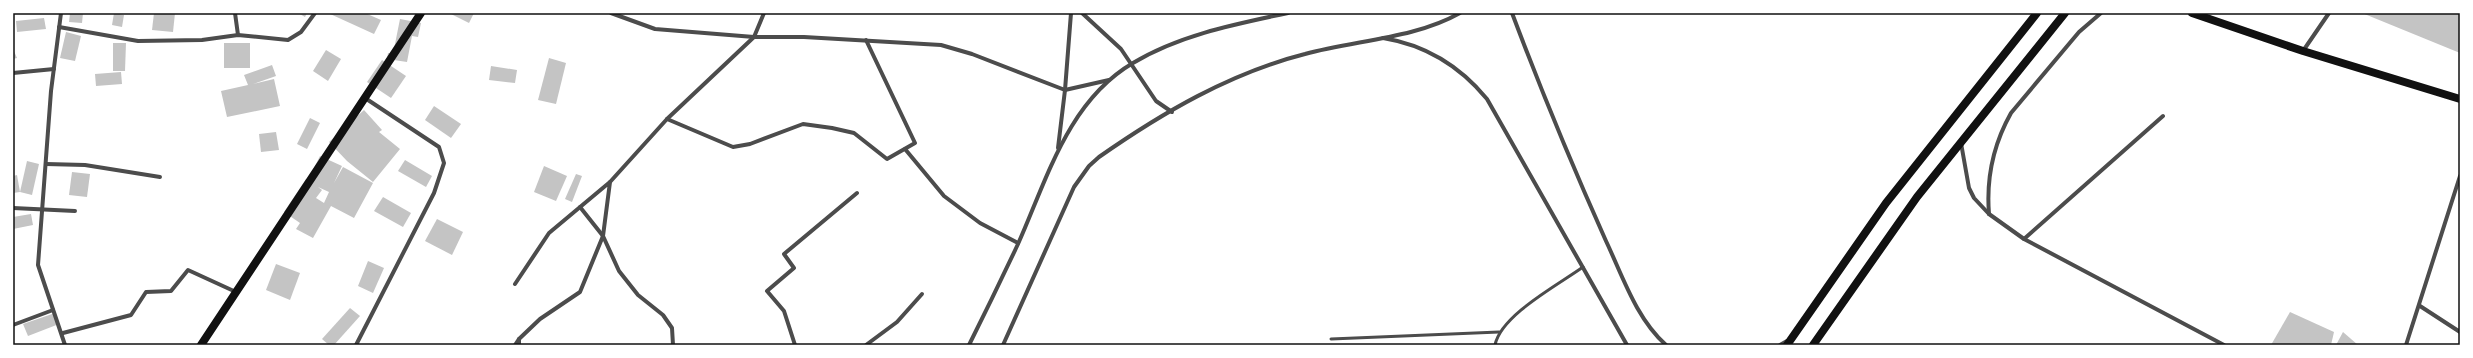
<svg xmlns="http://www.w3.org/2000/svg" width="2473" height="358" font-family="Ubuntu,sans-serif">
	<rect width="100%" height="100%" fill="#fff"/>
	<g fill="#c4c4c4" fill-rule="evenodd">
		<polygon points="70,13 83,13 82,23 69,22"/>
		<polygon points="114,13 124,15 122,27 112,25"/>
		<polygon points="154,13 175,13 173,32 152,30"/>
		<polygon points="298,13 307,13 305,17"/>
		<polygon points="328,13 365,13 381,20 374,34"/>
		<polygon points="449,13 474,13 469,23"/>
		<polygon points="2362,13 2460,13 2460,53"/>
		<polygon points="44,18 46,29 17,32 16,21"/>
		<polygon points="400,19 421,23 418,37 412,36 407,62 387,59 388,53 393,54"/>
		<polygon points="66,32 81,36 75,61 60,58"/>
		<polygon points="113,43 126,43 125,71 113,71"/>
		<rect x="224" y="43" width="26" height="25"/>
		<polygon points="13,49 17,58 13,59"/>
		<polygon points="326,50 341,59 328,81 313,71"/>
		<polygon points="549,58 566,63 556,104 538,100"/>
		<polygon points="382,60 406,76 391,98 367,82"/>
		<polygon points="272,65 276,76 253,84 274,79 280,106 227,117 221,91 248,85 244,75"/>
		<polygon points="491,66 517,70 515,83 489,80"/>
		<polygon points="121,72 122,84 96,86 95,74"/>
		<polygon points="434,106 461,124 451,138 425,120"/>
		<polygon points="364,110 382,130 379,132 400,149 373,182 347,161 329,142"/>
		<polygon points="310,118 320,123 307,149 297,144"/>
		<polygon points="276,132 279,150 261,152 259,134"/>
		<path d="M320 156 342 166 334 183 343 167 373 183 354 218 331 206 313 238 296 229 300 223 284 212 306 179 308 180ZM318 187 329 192 324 203 316 198 322 190Z"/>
		<polygon points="405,160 432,176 426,187 398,171"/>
		<polygon points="27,161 39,164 32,195 20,192"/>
		<polygon points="544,166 567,176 556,201 534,192"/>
		<polygon points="72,172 90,174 87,197 69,195"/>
		<polygon points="576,174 582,176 572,202 565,199"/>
		<polygon points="17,175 20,192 13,193 13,176"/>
		<polygon points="383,197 411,213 403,227 374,211"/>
		<polygon points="31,214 33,225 13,229 13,217"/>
		<polygon points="437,219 463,232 452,255 425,241"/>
		<polygon points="368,261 384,268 373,293 358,286"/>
		<polygon points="276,264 300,273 290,300 266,290"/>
		<polygon points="350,308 360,316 334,345 329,345 322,339"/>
		<polygon points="2290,312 2334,332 2331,345 2271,345"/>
		<polygon points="55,313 59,324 28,336 23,324"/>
		<polygon points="2343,332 2358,345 2336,345"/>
	</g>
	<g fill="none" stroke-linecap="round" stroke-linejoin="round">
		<g stroke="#4c4c4c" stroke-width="3">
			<polyline points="1331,339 1499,332"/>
			<path d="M1495 345C1501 315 1558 285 1583 267"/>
		</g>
		<g stroke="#4c4c4c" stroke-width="4">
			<polyline points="61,13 51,91 38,265 65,345"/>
			<polyline points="235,13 238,35"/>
			<polyline points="611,13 655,29 754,37 804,37 941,45 972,54 1065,90 1109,80"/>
			<polyline points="1082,13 1121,49 1156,101 1172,112"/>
			<path d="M1512 13C1541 90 1572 165 1606 241 1623 277 1636 318 1666 345"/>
			<polyline points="59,27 138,41 202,40 238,35 288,40 301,32 315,13"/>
			<path d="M1383 38C1426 45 1459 65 1487 99L1627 345"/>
			<polyline points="2303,51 2329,13"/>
			<polyline points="13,73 54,69"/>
			<polyline points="667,119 733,147 750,144 803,124 832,128 854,133 887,159 915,143 866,40"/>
			<polyline points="1961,143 1969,188 1974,198 1989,214 2024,239 2224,345"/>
			<polyline points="1058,148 1065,90 1071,13"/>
			<polyline points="905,149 944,196 980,223 1018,243"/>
			<polyline points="46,164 85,165 160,177"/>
			<polyline points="610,182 667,119 754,37 764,13"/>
			<polyline points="580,207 603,236 619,271 638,295 663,315 672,328 673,345"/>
			<polyline points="13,208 75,211"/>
			<path d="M1989 214C1986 177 1993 145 2011 113L2079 32 2101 13"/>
			<polyline points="2024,239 2163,116"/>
			<polyline points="515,284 549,233 610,182 603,236 580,292 540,319 519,339"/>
			<polyline points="2420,306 2460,332"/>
			<polyline points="13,325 53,310"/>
			<polyline points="63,333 131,315 146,292 171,291 188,270 236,292"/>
			<polyline points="356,345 434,193 444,163 439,147 365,98"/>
			<polyline points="515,345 519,339 519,345"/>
			<polyline points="795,345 784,311 767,291 794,268 784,254 857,193"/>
			<polyline points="866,345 897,322 922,294"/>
			<path d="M969 345C986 311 1002 278 1018 244 1047 179 1068 101 1133 63 1179 35 1236 24 1288 13"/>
			<path d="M1003 345 1074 187 1089 166 1099 157C1162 113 1230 73 1305 54 1355 40 1414 39 1460 13"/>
			<polyline points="1780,345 1787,341"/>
			<polyline points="2406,345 2460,176"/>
		</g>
		<g stroke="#111" stroke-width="8">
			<polyline points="2192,13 2303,51 2460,99"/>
			<polyline points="201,345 421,13"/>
			<polyline points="1787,345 1886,203 2037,13"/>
			<polyline points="1813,345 1917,197 2065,13"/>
		</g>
	</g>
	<rect width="2473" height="358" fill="none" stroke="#ffffff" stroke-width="28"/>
	<rect x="14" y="14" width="2445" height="330" fill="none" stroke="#111" stroke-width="1.5"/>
</svg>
